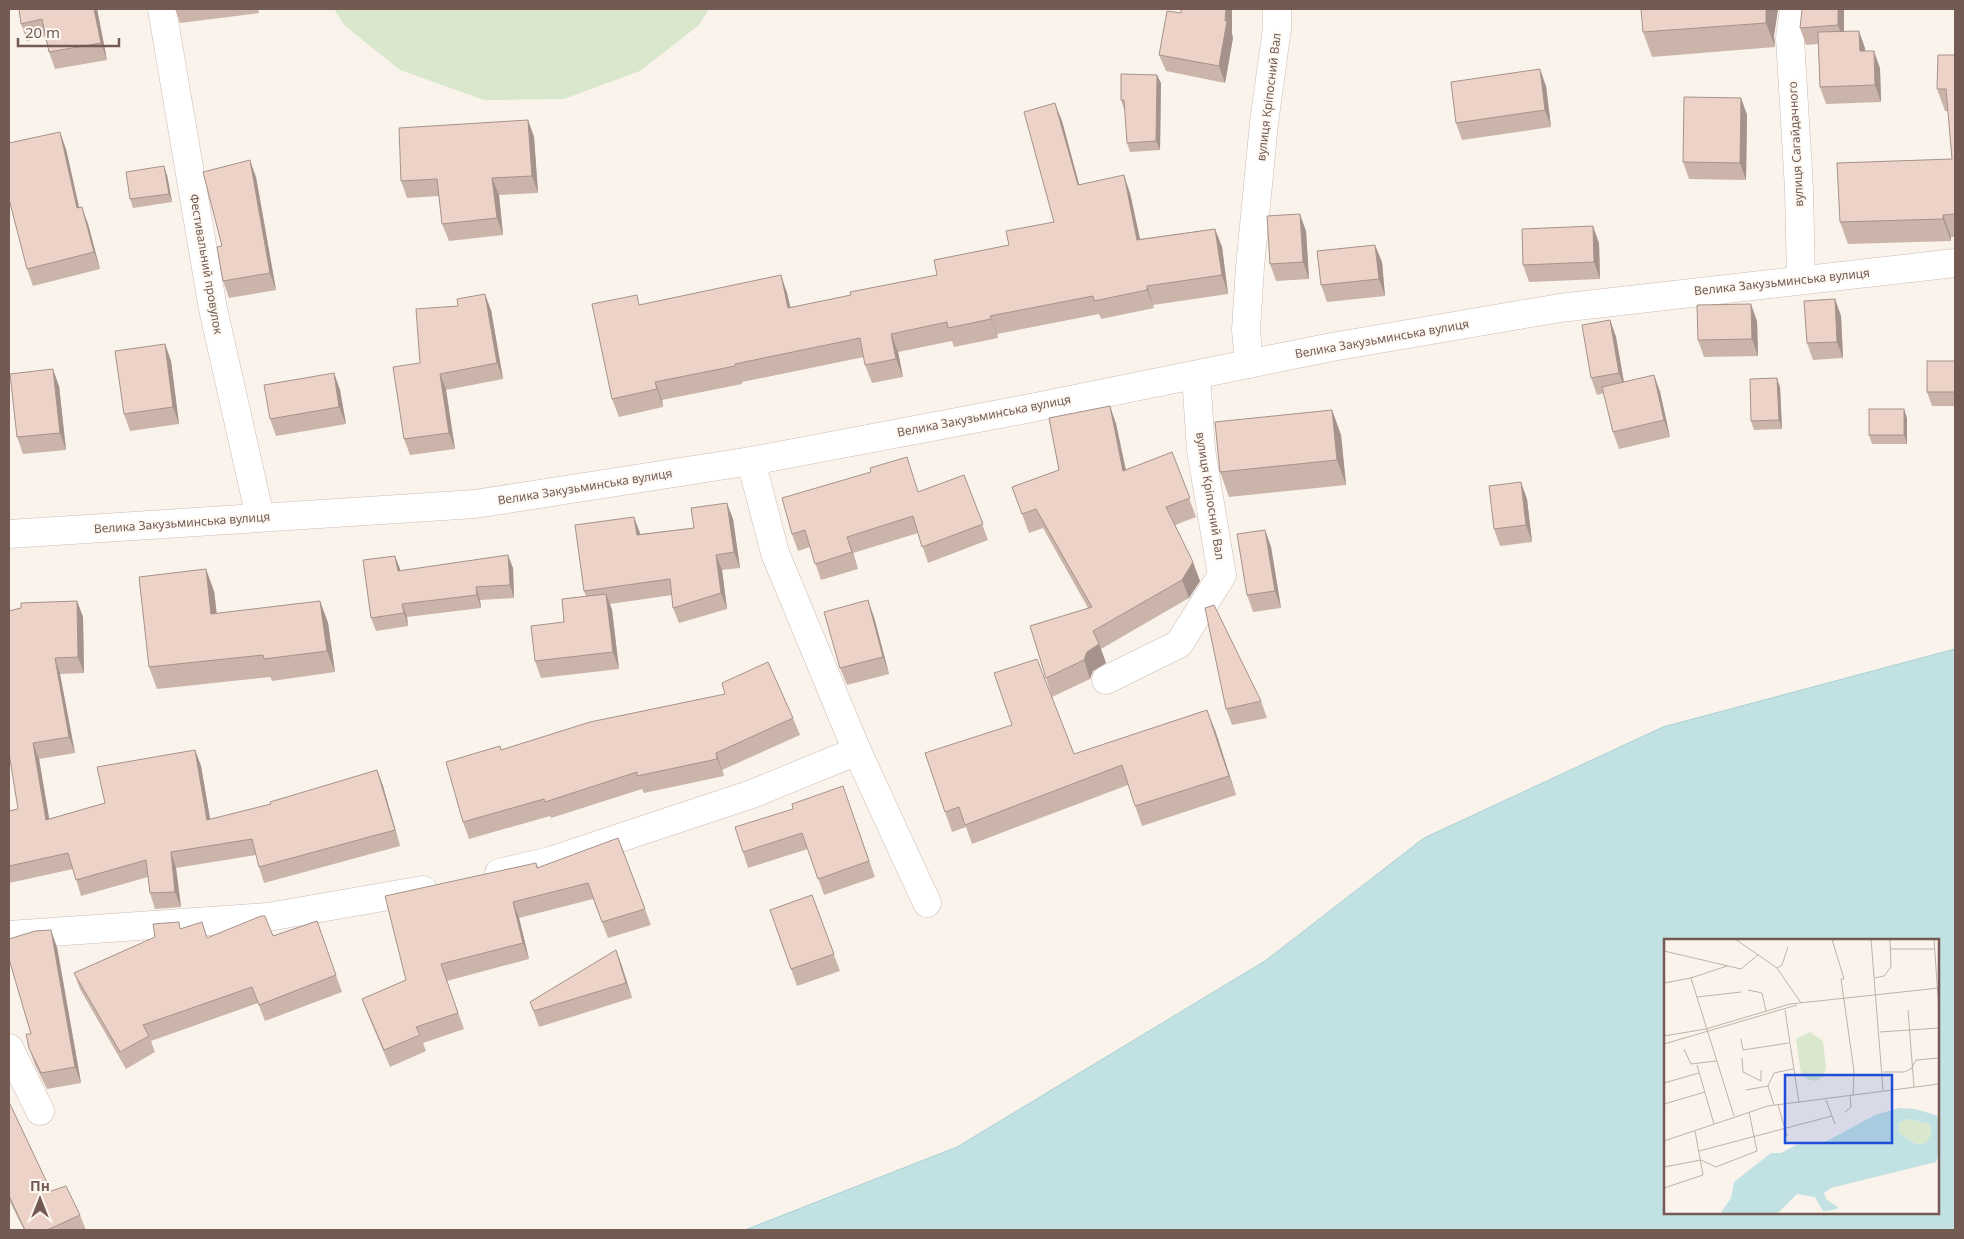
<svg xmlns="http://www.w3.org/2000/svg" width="1964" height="1239" font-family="'Noto Sans',sans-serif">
	<rect width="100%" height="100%" fill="#faf3ec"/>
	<polygon fill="#d9e7cc" points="334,9 709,9 699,25 640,71 564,99 484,100 400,70 345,26"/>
	<path fill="#c2e1e2" stroke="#aad0d3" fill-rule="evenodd" d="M1955 649V1230H745L957 1147 1265 961 1424 838 1663 727ZM1665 940H1938V1213H1665Z"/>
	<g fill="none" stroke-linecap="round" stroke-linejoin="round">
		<defs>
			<g id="street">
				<polyline points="162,9 213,309 260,517"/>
				<polyline points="1794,9 1790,38 1799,189 1801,279"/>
				<polyline points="1249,364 1246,330 1250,267 1264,123 1277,28 1277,9"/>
				<polyline points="751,461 775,553 857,751 927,903"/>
				<polyline points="1106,680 1179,644 1222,575 1201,450 1196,375"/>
				<polyline points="499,873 550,861 752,794 857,751"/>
				<polyline points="9,935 268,917 423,890"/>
				<polyline points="9,1048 40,1111"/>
			</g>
			<polyline id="secondary" points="9,534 475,504 751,461 1026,409 1332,347 1560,308 1955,263"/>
		</defs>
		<use href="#street" stroke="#ccbbb3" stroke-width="29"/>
		<use href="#secondary" stroke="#cebbb1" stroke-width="29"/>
		<use href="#street" stroke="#fff" stroke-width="28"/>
		<use href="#secondary" stroke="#fff" stroke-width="28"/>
	</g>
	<g fill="#cbb5ab">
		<polygon points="19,9 97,9 107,60 55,69 49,52 46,36 27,41 21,24"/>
		<polygon points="175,9 258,9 259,13 180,23"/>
		<polygon points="1309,9 1322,9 1309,10"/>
		<polygon points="1778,9 1774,36 1775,47 1652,57 1643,32"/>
		<polygon points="1844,9 1844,31 1865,48 1865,51 1880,68 1881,102 1826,104 1820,87 1818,44 1806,45 1800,28"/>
		<polygon points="1232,34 1233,38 1225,83 1166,71 1159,55"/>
		<polygon points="1955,55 1955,237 1951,237 1951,241 1848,244 1840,222 1952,159 1948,111 1945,111 1937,89"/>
		<polygon points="1161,83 1160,150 1130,152 1127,143 1125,109 1124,109 1121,100"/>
		<polygon points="1546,86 1551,127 1462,140 1456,123"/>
		<polygon points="1741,98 1747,115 1746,180 1689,179 1683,162"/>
		<polygon points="528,120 534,137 538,193 499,195 503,235 449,241 442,224 439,196 407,198 401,181"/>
		<polygon points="1062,121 1079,184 1130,193 1140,239 1215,229 1222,247 1228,294 1153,305 1154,308 1101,319 1099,314 997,334 998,338 954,347 952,341 898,352 903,377 872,383 865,365 864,357 742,382 742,384 662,400 663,407 619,417 612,399 641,305 781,275 787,293 790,308 851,295 937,275 1009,245 1054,222"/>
		<polygon points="66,149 79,207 88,224 100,269 33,286 27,269"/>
		<polygon points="167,175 172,202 133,208 130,199"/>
		<polygon points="256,177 276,290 229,298 223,281 222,246"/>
		<polygon points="1306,231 1309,279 1276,281 1270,264"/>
		<polygon points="1599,243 1600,279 1529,282 1523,265"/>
		<polygon points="1382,262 1385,296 1327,302 1321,285"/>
		<polygon points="1835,299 1841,316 1843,358 1813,360 1807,343"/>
		<polygon points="491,310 503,379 446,390 455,449 410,455 404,439 420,363"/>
		<polygon points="1610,320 1616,337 1624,382 1654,375 1660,392 1670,437 1619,449 1613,432 1604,393 1597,395 1591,378"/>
		<polygon points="1757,321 1758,356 1704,357 1698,340"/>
		<polygon points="165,344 171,361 179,424 130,431 124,414"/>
		<polygon points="1955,361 1955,406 1932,406 1927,392"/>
		<polygon points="334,373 340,390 346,424 276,436 270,419"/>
		<polygon points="59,386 66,450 23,454 17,437"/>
		<polygon points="1780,387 1782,429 1754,430 1751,421"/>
		<polygon points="1110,406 1116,424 1126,470 1172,452 1196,517 1175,525 1200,581 1189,598 1101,649 1106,663 1093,671 1090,679 1052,697 1046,678 1088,608 1043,528 1029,533 1012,487 1059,470"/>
		<polygon points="1332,410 1341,435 1346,485 1229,497 1220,472"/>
		<polygon points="1907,418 1907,444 1872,444 1869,435"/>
		<polygon points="912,473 918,492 964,475 988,540 928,563 918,533 853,553 858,569 821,580 810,547 798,551 792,534"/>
		<polygon points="1527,499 1532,542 1500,546 1494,529"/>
		<polygon points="733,519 740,568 722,570 727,609 679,623 673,608 672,595 610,604 612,610 619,669 541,678 535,661 586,596 584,591 640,533 640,534 694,528"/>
		<polygon points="1265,530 1271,547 1281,608 1253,612 1247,595"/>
		<polygon points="395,556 400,571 513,568 514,598 480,600 481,608 407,617 408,626 376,631 371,618"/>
		<polygon points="214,591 217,614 320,601 328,623 335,672 272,681 270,677 157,689 149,667"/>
		<polygon points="77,601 83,617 84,673 60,674 75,753 39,759 49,819 105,803 195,750 201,766 210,819 271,804 377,770 383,786 400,846 264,883 259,867 256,855 176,868 181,907 155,909 150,893 148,877 81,896 73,869 9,883 9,811 18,809 21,608"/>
		<polygon points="874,617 889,674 847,685 840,668"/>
		<polygon points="1261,701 1267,718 1232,725 1226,709"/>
		<polygon points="793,718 800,735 722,770 724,776 644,793 642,789 551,818 550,816 469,839 463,822"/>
		<polygon points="1215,730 1236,795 1142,826 1128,785 972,844 966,827 952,832 945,812 1074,754"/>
		<polygon points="843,786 875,877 824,895 808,849 748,868 743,852 793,809"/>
		<polygon points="618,838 651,925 608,938 593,899 519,918 529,959 447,981 464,1029 423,1043 426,1051 390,1067 368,1015 362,999 406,980 536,863 538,868"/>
		<polygon points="812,895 840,971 797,986 770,910"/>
		<polygon points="317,921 342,992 265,1021 258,1003 151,1041 155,1052 126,1069 80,989 74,973 181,929 207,938 273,936"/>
		<polygon points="57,947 81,1083 47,1089 35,1065 29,1048 31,1034"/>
		<polygon points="616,950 632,998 539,1027 530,1002"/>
		<polygon points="9,1102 51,1191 80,1215 86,1230 24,1230 9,1200"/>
	</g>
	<g fill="#a5938b">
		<polygon points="94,9 97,9 107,60 101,43"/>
		<polygon points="1226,9 1232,9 1232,34 1233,38 1225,83 1219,66 1225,21"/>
		<polygon points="1766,9 1778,9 1774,36 1775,47 1766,23"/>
		<polygon points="1838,9 1844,9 1844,42 1838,25"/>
		<polygon points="1859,31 1865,48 1866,68 1860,51"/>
		<polygon points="1874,51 1880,68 1881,102 1875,85"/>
		<polygon points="1540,69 1546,86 1551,127 1545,110"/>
		<polygon points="1157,75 1161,83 1160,150 1156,141"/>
		<polygon points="1741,98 1747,115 1746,180 1740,163"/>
		<polygon points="1055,103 1062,121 1084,203 1078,185"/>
		<polygon points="528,120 534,137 538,193 532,176"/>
		<polygon points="60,132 66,149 83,225 77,208"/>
		<polygon points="250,160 256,177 276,290 270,273"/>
		<polygon points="164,166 167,175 172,202 169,194"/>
		<polygon points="1124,175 1130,193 1144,258 1137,240"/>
		<polygon points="492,178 499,195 503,235 497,218"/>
		<polygon points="82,207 88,224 100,269 94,252"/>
		<polygon points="1300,214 1306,231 1309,279 1303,262"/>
		<polygon points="1943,215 1951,237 1951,241 1943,219"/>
		<polygon points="1593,226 1599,243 1600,279 1594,262"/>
		<polygon points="1215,229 1222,247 1228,294 1222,275"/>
		<polygon points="1375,245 1382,262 1385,296 1379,279"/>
		<polygon points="781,275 787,293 795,326 788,308"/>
		<polygon points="1147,286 1153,305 1154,308 1147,290"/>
		<polygon points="485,294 491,310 503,379 497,363"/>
		<polygon points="1835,299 1841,316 1843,358 1837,342"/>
		<polygon points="1751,304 1757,321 1758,356 1752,339"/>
		<polygon points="990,316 997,334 998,338 991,319"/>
		<polygon points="1610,320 1616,337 1625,389 1619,373"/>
		<polygon points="891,334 898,352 903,377 896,359"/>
		<polygon points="165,344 171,361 179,424 173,407"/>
		<polygon points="53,369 59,386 66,450 60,433"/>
		<polygon points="334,373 340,390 346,424 339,407"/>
		<polygon points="440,374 446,390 455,449 449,433"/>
		<polygon points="1654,375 1660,392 1670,437 1664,420"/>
		<polygon points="1777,378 1780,387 1782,429 1779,420"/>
		<polygon points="655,382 662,400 663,407 657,389"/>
		<polygon points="1110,406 1116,424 1130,490 1123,471"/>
		<polygon points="1904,409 1907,418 1907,444 1904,435"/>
		<polygon points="1332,410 1341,435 1346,485 1337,460"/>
		<polygon points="1521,482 1527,499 1532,542 1526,525"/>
		<polygon points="727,503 733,519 740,568 734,552"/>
		<polygon points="634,517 640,533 643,550 637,535"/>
		<polygon points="1265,530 1271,547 1281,608 1275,591"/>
		<polygon points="847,537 853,553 858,569 852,552"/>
		<polygon points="508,555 513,568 514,598 510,585"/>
		<polygon points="716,555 722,570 727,609 721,593"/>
		<polygon points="395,556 400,569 402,584 398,571"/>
		<polygon points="1193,562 1200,581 1189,598 1182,580"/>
		<polygon points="206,569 214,591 219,636 211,614"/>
		<polygon points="476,587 480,600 481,608 477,595"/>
		<polygon points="606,594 612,610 619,669 613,652"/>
		<polygon points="868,600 874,617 889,674 883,657"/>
		<polygon points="77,601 83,617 84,673 78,657"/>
		<polygon points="320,601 328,623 335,672 327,651"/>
		<polygon points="402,604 407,617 408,626 404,613"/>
		<polygon points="1099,644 1106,663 1093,671 1090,679 1084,660 1087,652"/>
		<polygon points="55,658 60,674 75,753 69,737"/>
		<polygon points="1207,710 1215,730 1236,795 1229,776"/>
		<polygon points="33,743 39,759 52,835 46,820"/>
		<polygon points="195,750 201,766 213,836 207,820"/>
		<polygon points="716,753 722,770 724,776 717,759"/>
		<polygon points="377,770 383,786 400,846 395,830"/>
		<polygon points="171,852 176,868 181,907 175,892"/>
		<polygon points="513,902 519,918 529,959 523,943"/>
		<polygon points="51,930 57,947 81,1083 75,1067"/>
		<polygon points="616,950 622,966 632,998 626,983"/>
	</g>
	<g fill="#ecd2c7" stroke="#a5938b">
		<polygon points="19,9 94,9 101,43 49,52 42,19 21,24"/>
		<polygon points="1181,9 1226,9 1225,21 1227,21 1219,66 1159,55 1167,11 1181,13"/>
		<polygon points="1641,9 1766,9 1766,23 1643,32"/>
		<polygon points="1802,9 1838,9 1838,25 1800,28"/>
		<polygon points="1859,31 1860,51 1874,51 1875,85 1820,87 1818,32"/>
		<polygon points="1938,55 1955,55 1955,214 1943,215 1943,219 1840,222 1837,163 1952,159 1946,89 1937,89"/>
		<polygon points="1540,69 1545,110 1456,123 1451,82"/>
		<polygon points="1121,74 1157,75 1156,141 1127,143 1124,100 1121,100"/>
		<polygon points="1684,97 1741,98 1740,163 1683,162"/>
		<polygon points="1055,103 1078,185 1124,175 1137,240 1215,229 1222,275 1147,286 1147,290 1094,301 1093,296 990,316 991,319 948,328 947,322 891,334 896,359 865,365 860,338 735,364 735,366 655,382 657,389 612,399 592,304 637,295 639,305 781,275 788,308 851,295 850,292 937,275 934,260 1009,245 1006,231 1054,222 1024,112"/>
		<polygon points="528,120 532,176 492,178 497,218 442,224 437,179 401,181 399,128"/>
		<polygon points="60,132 77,208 82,207 94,252 27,269 9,199 9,143"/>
		<polygon points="250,160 270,273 223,281 217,247 222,246 203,172"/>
		<polygon points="164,166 169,194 130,199 126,172"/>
		<polygon points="1300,214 1303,262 1270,264 1267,216"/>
		<polygon points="1593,226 1594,262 1523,265 1522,229"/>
		<polygon points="1375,245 1379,279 1321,285 1317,251"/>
		<polygon points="485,294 497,363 440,374 449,433 404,439 393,367 420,363 416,309 458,306 457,299"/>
		<polygon points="1835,299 1837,342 1807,343 1804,301"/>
		<polygon points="1751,304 1752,339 1698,340 1697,305"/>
		<polygon points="1610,320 1619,373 1591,378 1582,325"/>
		<polygon points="165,344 173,407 124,414 115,351"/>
		<rect x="1927" y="361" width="28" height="31"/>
		<polygon points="53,369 60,433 17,437 10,374"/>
		<polygon points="334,373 339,407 270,419 264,385"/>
		<polygon points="1654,375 1664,420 1613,432 1602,387"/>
		<polygon points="1777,378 1779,420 1751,421 1750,379"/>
		<polygon points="1110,406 1123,471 1172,452 1190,498 1166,507 1193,562 1182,580 1093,631 1099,644 1087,652 1084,660 1046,678 1030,626 1092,607 1036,509 1022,514 1012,487 1059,470 1049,418"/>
		<rect x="1869" y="409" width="35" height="26"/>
		<polygon points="1332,410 1337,460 1220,472 1215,422"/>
		<polygon points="907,457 918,492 964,475 983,524 922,547 913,516 847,537 852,552 815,564 805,530 792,534 782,498 871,472 870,468"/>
		<polygon points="1521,482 1526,525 1494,529 1489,486"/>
		<polygon points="727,503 734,552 716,555 721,593 673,608 670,579 584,591 575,525 634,517 637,535 694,528 691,508"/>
		<polygon points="1265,530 1275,591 1247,595 1237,534"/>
		<polygon points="508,555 510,585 476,587 477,595 402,604 404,613 371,618 363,560 395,556 398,571"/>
		<polygon points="206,569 211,614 320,601 327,651 264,659 263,655 149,667 139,577"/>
		<polygon points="606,594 613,652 535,661 531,626 564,622 562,599"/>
		<polygon points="868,600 883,657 840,668 824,612"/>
		<polygon points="77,601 78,657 55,658 69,737 33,743 46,820 105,803 97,767 195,750 207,820 271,804 270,802 377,770 395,830 259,867 252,839 171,852 175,892 150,893 146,860 76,880 68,853 9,866 9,811 18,809 9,753 9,611 21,608 21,603"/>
		<polygon points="1214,605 1261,701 1226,709 1205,608"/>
		<polygon points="1037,659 1074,754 1207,710 1229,776 1135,806 1122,765 965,825 959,807 945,812 925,753 1012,725 994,673"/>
		<polygon points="768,662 793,718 716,753 717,759 637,776 637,772 545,802 544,799 463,822 446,762 500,746 501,750 590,722 725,694 722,683"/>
		<polygon points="843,786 869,861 818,879 802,833 743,852 735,827 793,809 792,804"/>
		<polygon points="618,838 645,909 602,922 588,883 513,902 523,943 441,964 458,1013 416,1027 420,1035 384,1050 362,999 406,980 385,896 536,863 537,868"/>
		<polygon points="812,895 834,954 791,969 770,910"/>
		<polygon points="261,916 265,916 273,936 317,921 336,975 259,1005 252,987 143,1025 149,1036 120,1052 74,973 155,937 153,924 179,922 180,929 202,922 207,938"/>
		<polygon points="51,930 75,1067 41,1073 29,1048 26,1034 31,1034 9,959 9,939 35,931"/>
		<polygon points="616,950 626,983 534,1011 530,1002"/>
		<polygon points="9,1102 51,1191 66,1186 80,1215 47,1230 25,1230 9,1196"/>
	</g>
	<g text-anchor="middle" stroke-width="4" stroke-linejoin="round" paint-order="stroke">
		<g font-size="12" fill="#735a52" stroke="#fdf8f2">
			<text transform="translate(1269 97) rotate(-83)" y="4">вулиця Кріпосний Вал</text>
			<text transform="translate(1796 144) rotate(-93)" y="4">вулиця Сагайдачного</text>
			<text transform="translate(206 264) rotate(80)" y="4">Фестивальний провулок</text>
			<text transform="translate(1782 282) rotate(-6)" y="4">Велика Закузьминська вулиця</text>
			<text transform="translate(1382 339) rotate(-10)" y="4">Велика Закузьминська вулиця</text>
			<text transform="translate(984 416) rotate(-11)" y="4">Велика Закузьминська вулиця</text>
			<text transform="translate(585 487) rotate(-9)" y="4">Велика Закузьминська вулиця</text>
			<text transform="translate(1210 496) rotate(81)" y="4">вулиця Кріпосний Вал</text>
			<text transform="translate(182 523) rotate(-4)" y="4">Велика Закузьминська вулиця</text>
		</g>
	</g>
	<g transform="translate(1664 939)">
		<rect width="275" height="275" fill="#faf3ec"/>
		<path d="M146 93 159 102 162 129 159 138 152 142 143 140 137 134 132 100ZM244 180 266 185 267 197 262 204 252 205 235 194V184Z" fill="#d9e7cc"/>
		<path d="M235 169 251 170 275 177V214L272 223 167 249 160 254 162 260 175 269 169 271 159 272 151 258 133 255 113 275H56L67 259 70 243 107 214H117L132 206 161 203 211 176ZM244 180 266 185 267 196 262 204 252 205 235 194V184Z" fill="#c2e1e2" fill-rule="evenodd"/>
		<path fill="none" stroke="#c0b1a9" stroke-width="1" d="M71 0 113 29 137 64M168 0 180 40H177L190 132 189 156M207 0 219 151M270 0 275 73M227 10H270M0 12 77 30 95 15M113 29 118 26 124 8M27 39 70 177M211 39 220 37 227 28 226 0M0 44 27 39 63 27M84 51 98 54 102 72M33 58 77 53M121 71 135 164M244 71 250 148M216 93 275 89M0 97 42 90 126 65 275 49M77 100 79 111 125 104M0 105 133 66M20 110 27 125 52 122M78 119 79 133 97 142V131M33 126 50 185M219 133H240L247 130 252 121 275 119M0 144 35 134M104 147 110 134 129 130M82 151 104 147 110 166M162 161 171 185M0 165 41 153M114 166 123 197M181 173 187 168 186 157M0 202 104 167 275 145M35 212 168 177M0 228 37 221 52 228 93 212 85 173M0 249 39 236 31 192"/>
		<path fill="#1d4ed8" fill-opacity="0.15" stroke="#1d4ed8" stroke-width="2.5" d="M121 136H228V204H121Z"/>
		<rect width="275" height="275" fill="none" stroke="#735a52" stroke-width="2.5"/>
	</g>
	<rect width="1964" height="1239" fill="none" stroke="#735a52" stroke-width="20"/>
	<g transform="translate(40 1199)" stroke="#fdf8f2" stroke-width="4" paint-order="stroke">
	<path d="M0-4L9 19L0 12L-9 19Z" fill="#735a52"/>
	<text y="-8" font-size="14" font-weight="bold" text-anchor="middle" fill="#735a52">Пн</text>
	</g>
	<path d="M18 38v8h101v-8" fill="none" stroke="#735a52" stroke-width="2.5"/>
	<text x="25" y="38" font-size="15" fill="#735a52" stroke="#fdf8f2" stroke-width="4" paint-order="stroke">20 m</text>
</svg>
